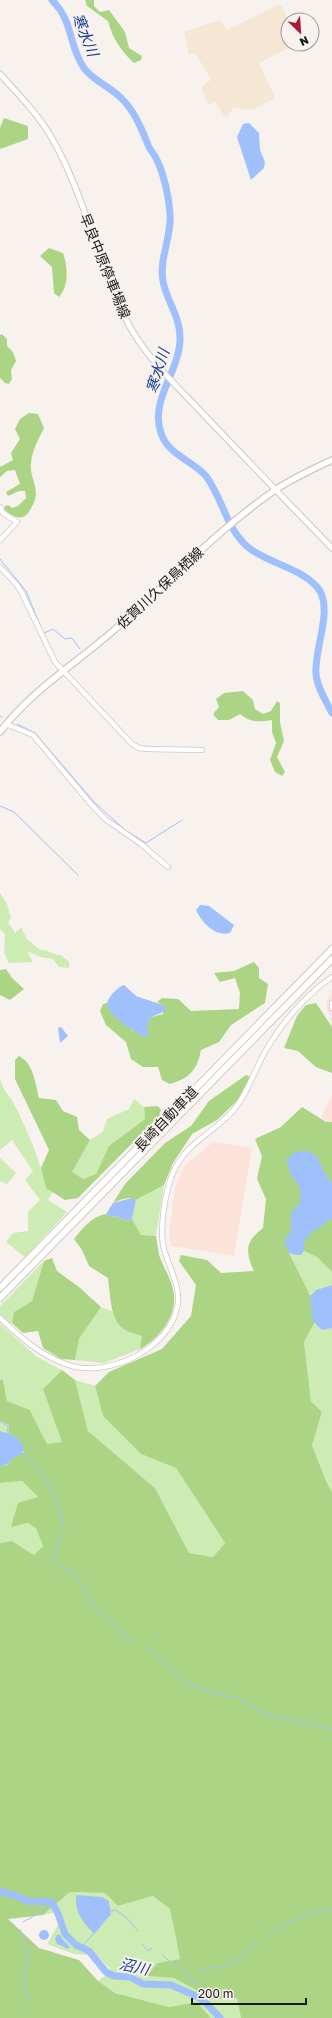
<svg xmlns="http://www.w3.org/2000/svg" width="332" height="2018" font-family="'Golos Text','Noto Sans JP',sans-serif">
	<rect width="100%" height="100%" fill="#f7f2ee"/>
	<g fill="#fce3da">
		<polygon points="332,990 332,1027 326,1004"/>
		<polygon points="332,1095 332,1122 327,1122 321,1117"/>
		<polygon points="213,1142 252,1148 234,1256 171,1246 169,1234 175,1187 184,1166"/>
	</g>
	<polygon fill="#f6e6d4" points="278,5 282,6 288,20 288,44 297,44 259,63 275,98 252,110 233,108 226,118 215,102 209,105 201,87 211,80 196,54 189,54 184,32 219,20 227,30"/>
	<g fill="#cdecb3" fill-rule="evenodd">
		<path d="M0 893 7 904 11 918 8 922 15 933 21 927 27 939 40 950C48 949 53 955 61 955L69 962V968L59 967 53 959 40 957 27 951 33 962 9 963 4 953 5 934 0 929Z"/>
		<path d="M0 1079C2 1090 11 1096 15 1106 28 1132 40 1159 46 1188L53 1192 48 1200 67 1212 25 1257 6 1242 13 1233 28 1231V1212L40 1200 25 1180 33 1171 12 1140 0 1150Z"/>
		<polygon points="134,1099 144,1107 145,1119 109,1146 96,1174 83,1179 71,1172 90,1140 103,1132 107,1119 129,1109"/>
		<polygon points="0,1158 16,1173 7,1184 0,1181"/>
		<polygon points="164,1185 156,1236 141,1235 132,1219 136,1200"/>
		<polygon points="304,1251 317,1257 332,1272 332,1285 316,1290 310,1295 289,1253 296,1255 301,1255"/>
		<polygon points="44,1261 32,1301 14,1312 12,1323 0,1323 0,1306"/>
		<path d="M101 1307 114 1312C121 1328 124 1331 142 1336L140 1349 104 1363 75 1360 79 1339Z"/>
		<polygon points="0,1324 37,1357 62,1370 43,1389 63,1443 47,1444 30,1410 7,1401 3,1380 0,1380"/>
		<polygon points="314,1324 323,1330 332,1328 332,1492 326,1481 312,1445 322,1412 311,1401 304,1342"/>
		<polygon points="75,1380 95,1386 103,1416 141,1454 176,1468 225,1543 213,1557 189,1553 155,1488 88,1431"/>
		<polygon points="0,1421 9,1425 8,1433 0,1431"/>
		<polygon points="22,1481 38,1497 11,1527 28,1523 37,1528 43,1546 34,1555 12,1541 0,1543 0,1483"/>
		<path d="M70 1892 105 1893 118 1906 153 1896 170 1909 180 1959 157 1963 147 1976 174 1978 212 1999 238 1998 241 2018H211L197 2002 169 2007 115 1993 98 1981 112 1971 88 1946 89 1955 74 1954 47 1944 58 1925 54 1913 43 1915ZM109 1901 111 1915C104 1920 101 1928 94 1934Z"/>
	</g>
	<g fill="#abd584">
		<path d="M85 0H94V6L100 12 109 10 125 32 129 48 142 56 141 60 134 63C122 52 112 38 108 21L87 6Z"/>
		<polygon points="4,118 28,126 28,139 0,149 0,128"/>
		<path d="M49 248 63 253C68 267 69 286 59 297L54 293 52 267 40 256Z"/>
		<polygon points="2,334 7,339 7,346 13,352 16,361 11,370 12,379 9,384 5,383 0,378 0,335"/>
		<path d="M29 413 38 414 44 428C38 440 32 450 31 463 29 480 43 490 31 508 29 512 28 515 23 517 16 519 9 514 4 509L5 506 8 505 12 508 18 506 26 498 25 491H19L8 496 6 492 20 484 15 470 7 471 0 477V467L13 460 11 453 20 439 15 429 20 419Z"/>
		<path d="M243 691 253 700 255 709 263 714 271 711 277 701 280 703V722L284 741 277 757 285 772 282 776 275 772 270 760 276 743 272 732V720C258 722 251 723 240 714L229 720H218L213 714 219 707 216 699 224 693Z"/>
		<path d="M254 962 259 968V978L268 984 265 1003 231 1025 219 1042 201 1050C197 1070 190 1078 170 1084L162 1080 158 1067H143L131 1059 126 1042 106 1025 100 1011 103 1004 107 1003 108 1007 133 1031 149 1034 146 1026 151 1017 163 1014V1005L157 1002 162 998 178 999 191 1011 239 1009 240 993 235 978 220 982 214 973 234 971Z"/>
		<polygon points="6,969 12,978 24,989 10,1000 0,995 0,970"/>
		<polygon points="316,1003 332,1027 332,1073 316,1067 298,1051 284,1048 297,1016 306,1005"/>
		<path d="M19 1056C34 1064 35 1083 39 1098L56 1100 63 1111 77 1117 79 1130 90 1140 72 1172 83 1179 96 1174 109 1146 145 1119 144 1107 158 1106 161 1110 159 1116 78 1198 65 1200 46 1188 41 1168 49 1150 15 1079V1060Z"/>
		<path d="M246 1075 250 1077 237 1101 217 1120 192 1134 173 1163 164 1185 136 1200C128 1196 120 1200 113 1203L125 1184 165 1143 191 1126 209 1101Z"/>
		<path d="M302 1107 326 1122H332V1272L317 1257 304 1251 297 1239 289 1253 310 1295 321 1311 304 1342 311 1401 322 1412 312 1445 326 1481 332 1492V2018H241L237 1998 212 1999 174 1978 147 1976 157 1963 180 1959 170 1909 153 1896 118 1906 105 1893 70 1892 43 1915 8 1919 39 1948 79 1960 98 1981 115 1993 169 2007 197 2002 211 2018H0V1543L12 1541 34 1555 43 1546 36 1528 28 1523 11 1527 18 1503 38 1497 22 1481 0 1483V1466L7 1465 15 1456 24 1452 17 1438 8 1433 9 1425 0 1421V1380H3L7 1401 30 1410 47 1444 62 1442 43 1389 62 1370 75 1380 88 1431 155 1488 189 1553 213 1557 225 1543 176 1468 141 1454 103 1416 95 1386 109 1372 162 1349 191 1316 196 1285 179 1261 181 1255 207 1260 221 1273 254 1271C245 1251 245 1242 263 1228L266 1199 257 1179 262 1156 255 1139 281 1127Z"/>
		<path d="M106 1214 109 1216 118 1217 128 1221 132 1219 141 1235 156 1236C157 1242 158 1249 159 1255 163 1267 171 1278 173 1290 179 1314 160 1338 140 1349L142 1336C135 1334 127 1332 121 1327 110 1316 110 1292 108 1278L89 1266 82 1250 74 1239C83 1228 92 1216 106 1214Z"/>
		<polygon points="52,1258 57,1271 79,1287 101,1307 79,1339 75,1360 61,1359 43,1348 38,1331 23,1333 12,1323 14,1312 32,1301 44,1261"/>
	</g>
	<g fill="#a0c0fc">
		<polygon points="249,123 259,133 260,150 265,162 264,168 251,180 237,137 243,124"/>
		<path d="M200 905 209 906 234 925 230 933C214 937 202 922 196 910Z"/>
		<path d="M124 985 136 996 163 1005 166 1011 151 1017 147 1026 149 1035 146 1037C137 1035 105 1013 107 1003 108 999 112 994 114 992 118 989 120 986 124 985Z"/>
		<polygon points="61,1027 68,1036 60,1043 58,1028"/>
		<polygon points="307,1151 317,1156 323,1170 332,1183 332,1218 309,1235 304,1242 304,1251 301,1255 296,1255 289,1253 284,1242 291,1230 291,1212 300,1203 300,1188 291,1175 286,1160 295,1152"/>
		<polygon points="132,1198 136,1200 132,1219 128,1221 118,1217 109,1216 106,1214 113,1203"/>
		<path d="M332 1285V1328L323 1330C306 1320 314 1312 310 1296L316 1290Z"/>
		<path d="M0 1431C11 1434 22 1437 24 1450L21 1455C11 1455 11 1467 0 1466Z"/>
		<path d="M76 1895 102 1897 109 1901 111 1915C104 1920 101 1928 94 1934 82 1921 75 1913 76 1895Z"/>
		<circle cx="44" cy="1935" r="5"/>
		<polygon points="57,1935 60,1935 64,1941 70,1947 68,1949 57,1944 55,1939"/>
	</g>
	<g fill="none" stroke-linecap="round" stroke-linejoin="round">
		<g stroke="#a0c0fc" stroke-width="1">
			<polyline points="0,559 26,591 42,630"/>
			<polyline points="44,633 53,629 65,639 72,638 80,649"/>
			<polyline points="0,716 2,717"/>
			<polyline points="17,724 35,733 95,803 125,830 146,843 182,820"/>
			<polyline points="0,806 14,812 78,875"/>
			<polyline points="0,1422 8,1426 7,1433"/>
			<path d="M22 1453C27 1457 33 1460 37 1465 46 1476 63 1516 64 1529"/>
			<polyline points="61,1534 54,1555 55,1562 60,1567 70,1570 79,1581 95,1608 116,1626 124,1636 133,1639"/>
			<polyline points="145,1646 188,1684 211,1693 237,1698 265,1714 332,1729"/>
			<polyline points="111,1911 116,1910 126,1917 138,1931"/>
			<polyline points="23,1922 45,1910 52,1902"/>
			<polyline points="20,1930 28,1949 24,1982 29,2002"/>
			<path d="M268 1937C285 1924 310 1910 332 1909"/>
			<polyline points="142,1944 148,1951 152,1948"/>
			<polyline points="83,1946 93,1934"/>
			<path d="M162 1954C169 1965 184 1963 192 1983H194L196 1977"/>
			<polyline points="199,1973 212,1967 220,1968 244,1955 249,1948 258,1942"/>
		</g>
		<g stroke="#a0c0fc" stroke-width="7">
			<path d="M52 0C74 22 68 45 84 68 92 80 109 86 120 97 135 111 141 128 149 147 151 151 154 154 156 158 164 174 169 197 170 214 172 237 159 257 163 281 166 300 180 316 180 337 181 370 149 400 161 433 168 455 192 460 206 476 223 499 226 529 249 548 269 564 306 569 320 591 332 614 314 649 316 674 317 687 326 701 332 713"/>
			<polyline points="0,1891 19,1897 26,1901 52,1902 59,1916 65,1934 76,1945 89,1951 106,1972 114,1976 130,1977 143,1984 171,1985 196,1996 207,2004 220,2018"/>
		</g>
		<defs>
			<g id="tertiary">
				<polyline points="0,507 3,513 17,522 0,540"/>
				<polyline points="0,567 16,584 22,593 55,662 132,744 139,748 147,749 202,750"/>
				<polyline points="6,724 33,735 90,803 105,819 141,844 168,867"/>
				<polyline points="332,1003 332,1008"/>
				<path d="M0 1318C21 1338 40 1355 68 1365 107 1378 168 1350 177 1308 182 1288 169 1268 164 1249 159 1230 165 1191 173 1173 184 1145 211 1134 230 1114 247 1096 253 1073 265 1052 281 1024 305 995 332 977"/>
			</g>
			<path id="secondary" d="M0 74C18 94 36 112 50 135 86 195 97 266 130 327 149 361 180 389 206 417 248 461 290 505 332 548"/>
			<path id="primary" d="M0 732C31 691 75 664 113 631 167 584 216 531 275 490 293 478 313 469 332 460"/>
			<g id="motorway">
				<polyline points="0,1288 332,949"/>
				<polyline points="0,1298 332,959"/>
			</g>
		</defs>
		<use href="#tertiary" stroke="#cdc8c5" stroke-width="6"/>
		<use href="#secondary" stroke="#cdc8c5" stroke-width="7"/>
		<use href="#primary" stroke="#cdc8c5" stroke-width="8"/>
		<use href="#motorway" stroke="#cdc8c5" stroke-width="8"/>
		<use href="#tertiary" stroke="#fff" stroke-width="4.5"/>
		<use href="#secondary" stroke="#fff" stroke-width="5"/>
		<use href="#primary" stroke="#fff" stroke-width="5.5"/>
		<use href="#motorway" stroke="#fff" stroke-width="6"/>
	</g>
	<g text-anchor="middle" stroke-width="4" stroke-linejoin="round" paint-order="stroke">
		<g font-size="14" fill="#1a1917" stroke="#f7f2ee">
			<text transform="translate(105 266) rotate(68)" y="5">早良中原停車場線</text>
			<text transform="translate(160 588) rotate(-43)" y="5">佐賀川久保鳥栖線</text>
			<text transform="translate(166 1119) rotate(-46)" y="5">長崎自動車道</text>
		</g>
		<g font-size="15" font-style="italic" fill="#163e92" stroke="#f7f2ee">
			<text transform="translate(85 35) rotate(68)" y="5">寒水川</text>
			<text transform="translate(158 371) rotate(-73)" y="5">寒水川</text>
			<text transform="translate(134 1967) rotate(13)" y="5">沼川</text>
		</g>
	</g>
	<g transform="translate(300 32) rotate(155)"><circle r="19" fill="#f7f2ee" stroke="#9f9b98"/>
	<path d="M0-3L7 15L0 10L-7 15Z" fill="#ad1832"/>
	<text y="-6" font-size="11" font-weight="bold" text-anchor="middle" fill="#1a1917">N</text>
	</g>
	<path d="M192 1998v6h114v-6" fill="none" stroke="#1a1917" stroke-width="2"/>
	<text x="198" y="1998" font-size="12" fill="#1a1917" stroke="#f7f2ee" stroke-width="3" paint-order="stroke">200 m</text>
</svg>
